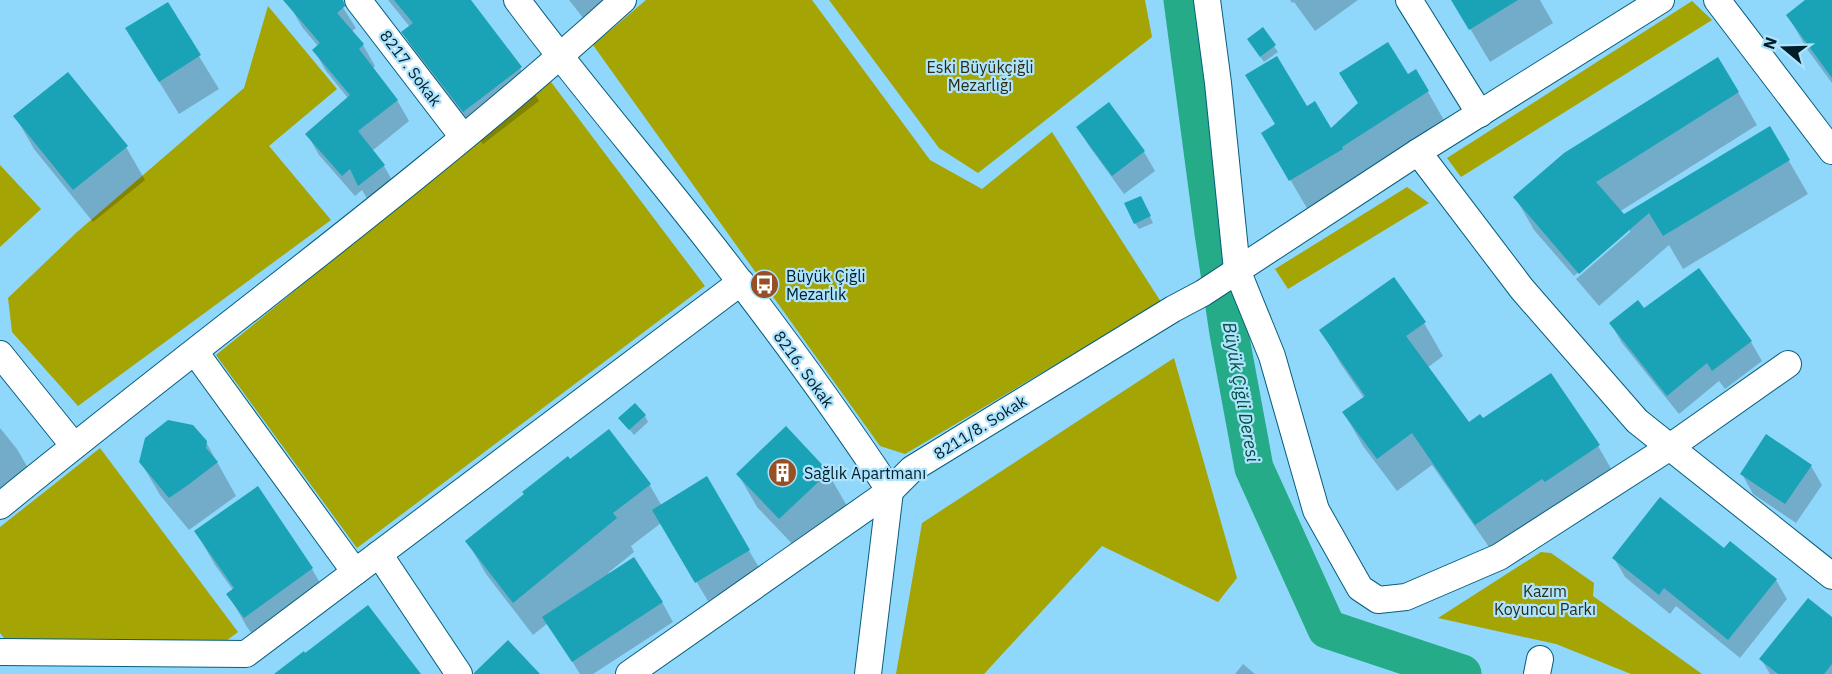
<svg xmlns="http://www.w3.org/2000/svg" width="1832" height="674" font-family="'IBM Plex Sans',sans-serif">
	<rect width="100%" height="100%" fill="#90d8fb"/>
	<g fill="#a4a404">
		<polygon points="646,0 812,0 930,160 982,189 1052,132 1161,302 905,454 880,446 593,45"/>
		<polygon points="829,0 1145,0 1152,37 978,173 939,148"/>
		<polygon points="1692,1 1712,20 1461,177 1447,158"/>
		<polygon points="268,6 337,89 269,146 331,220 78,406 12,332 8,298 77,232 244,88"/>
		<polygon points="551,82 705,286 357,548 216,355"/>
		<polygon points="0,165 41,209 0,247"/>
		<polygon points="1407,187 1429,203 1288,289 1275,269"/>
		<polygon points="1174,358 1237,578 1218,602 1102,546 984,674 896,674 922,523"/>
		<polygon points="100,448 238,632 222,644 8,643 0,633 0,527"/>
		<polygon points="1541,552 1551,553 1594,583 1593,596 1702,674 1631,674 1556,644 1438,618"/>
	</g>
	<g fill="#0003">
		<polygon points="297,0 338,0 356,28 351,32 363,45 375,66 372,69 397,100 409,121 372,151 384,166 396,187 372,207 362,190 355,196 319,155 307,134 348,98 326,71 314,50 318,46 302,27 290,6"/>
		<polygon points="388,0 469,0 520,68 539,101 483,144 422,65 403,32 410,27"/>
		<polygon points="569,0 635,0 595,33"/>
		<polygon points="1290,0 1358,0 1315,31 1294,2 1292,3"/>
		<polygon points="1463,0 1540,0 1553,23 1490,62 1456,5"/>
		<polygon points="1808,0 1832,0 1832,83 1807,49 1788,16"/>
		<polygon points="167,4 219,89 179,114 147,62"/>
		<polygon points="1262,29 1278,52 1264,62 1252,45"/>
		<polygon points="1341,74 1408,76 1428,92 1445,122 1308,210 1263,133 1306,108 1331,130 1359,104"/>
		<polygon points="1738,92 1757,125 1619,212 1623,216 1770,128 1808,194 1683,269 1669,245 1599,306 1576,279 1630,232 1630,228 1574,276 1534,230 1515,197"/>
		<polygon points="1108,104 1144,152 1155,171 1124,194 1089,146 1078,127"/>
		<polygon points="15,116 126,147 145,180 93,222 34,149"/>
		<polygon points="1144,204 1153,223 1139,229 1135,223"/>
		<polygon points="1698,270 1751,342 1762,361 1725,389 1719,381 1679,414 1622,343 1611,324 1644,310"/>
		<polygon points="1424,323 1443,356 1427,368 1468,424 1483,420 1550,375 1598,446 1617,479 1496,557 1432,465 1397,491 1363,446 1344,413 1364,398 1340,363 1321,330"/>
		<polygon points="645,416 648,422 634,435 620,418"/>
		<polygon points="0,428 17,449 36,482 0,511"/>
		<polygon points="206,442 236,496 189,530 160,495 140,461"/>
		<polygon points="570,461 649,484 662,506 706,479 760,569 708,601 661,523 631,546 634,552 608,573 662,602 673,622 593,674 580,674 548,623 533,635 486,574 467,541"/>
		<polygon points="1811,466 1822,485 1796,523 1753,494 1742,474"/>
		<polygon points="828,473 847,506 799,551 757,507 738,474"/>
		<polygon points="257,489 312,569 331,602 264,650 247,627 228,594 233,590 215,565 196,532"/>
		<polygon points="1724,551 1776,580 1787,599 1740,658 1676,606 1670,614 1625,577 1614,558"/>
		<polygon points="1832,619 1832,674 1770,674 1761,659"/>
		<polygon points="1243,664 1255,674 1235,674"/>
	</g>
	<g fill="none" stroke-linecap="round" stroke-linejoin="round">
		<polyline stroke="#25ab87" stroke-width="39" points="1183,0 1214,233 1229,333 1254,468 1327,629 1462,674"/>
	</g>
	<g fill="#1aa3b6">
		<polygon points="283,0 343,0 345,6 337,13 364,44 359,49 398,100 358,131 385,165 358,186 350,169 342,176 305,134 350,95 312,50 320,43"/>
		<polygon points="394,0 471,0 522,67 463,112 401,32 413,23"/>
		<polygon points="1451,0 1518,0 1469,30"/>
		<polygon points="1805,0 1832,0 1832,78 1786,15"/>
		<polygon points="168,2 201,55 159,82 125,28"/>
		<polygon points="1263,27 1276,45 1260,57 1247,39"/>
		<polygon points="1388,42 1408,74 1416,69 1429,91 1342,147 1343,149 1289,181 1261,133 1275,124 1245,75 1277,56 1307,106 1315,101 1331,128 1358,103 1339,73"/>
		<polygon points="1718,57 1739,92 1596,182 1624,214 1770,126 1790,160 1663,236 1649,213 1579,274 1513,197 1564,153"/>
		<polygon points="68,72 128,146 73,190 13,116"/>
		<polygon points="1109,102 1145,151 1112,176 1076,127"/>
		<polygon points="1141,196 1151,216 1134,224 1124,203"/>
		<polygon points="1699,268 1752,341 1712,371 1707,363 1667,396 1609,323 1638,300 1644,308"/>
		<polygon points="1394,277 1426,322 1406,336 1469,422 1480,414 1483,418 1551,373 1600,445 1545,482 1542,479 1475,525 1412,433 1377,459 1342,412 1365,396 1319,330"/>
		<polygon points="635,403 646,415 629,430 618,418"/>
		<polygon points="168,420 193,425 207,441 206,448 218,462 188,485 169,498 139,462 145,438"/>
		<polygon points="786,426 829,472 779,519 736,474"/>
		<polygon points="609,429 651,484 613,513 617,518 513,603 465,541 524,494 522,492 568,456 570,459"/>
		<polygon points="1766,434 1812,465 1785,504 1740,474"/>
		<polygon points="707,476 750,550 695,583 652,510"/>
		<polygon points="258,486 313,568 244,618 226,594 234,588 194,531"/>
		<polygon points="1660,497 1724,548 1730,541 1777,579 1728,640 1664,588 1659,595 1612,558"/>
		<polygon points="634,557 663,602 572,662 542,617"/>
		<polygon points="1808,598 1832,617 1832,664 1824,674 1778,674 1759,659"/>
		<polygon points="368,605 421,674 274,674 304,651 305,653"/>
		<polygon points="508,640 540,674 474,674 474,673"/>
	</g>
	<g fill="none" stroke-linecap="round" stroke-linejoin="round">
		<defs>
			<g id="street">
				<polyline points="358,0 463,137"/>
				<path d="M517 0C589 97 669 187 741 283 793 351 843 420 890 491"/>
				<polyline points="1207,0 1218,83 1237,270 1272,356 1316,510 1360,588 1378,600 1406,597 1499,557 1670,447 1788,364"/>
				<polyline points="1409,0 1480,114"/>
				<polyline points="1717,0 1832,151"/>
				<polyline points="1418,152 1522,289 1637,421 1832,576"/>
				<polyline points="195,352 355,572"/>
				<polyline points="0,354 74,446"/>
				<path d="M0 506C207 337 425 180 623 0"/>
				<polyline points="379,554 459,674"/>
				<polyline points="0,652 246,654 741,282"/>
				<polyline points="629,674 890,491 912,469 1173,309 1203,293 1418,152 1661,0"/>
				<polyline points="868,674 890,491"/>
				<polyline points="1537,674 1540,659"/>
			</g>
		</defs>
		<use href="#street" stroke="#075e7c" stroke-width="28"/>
		<use href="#street" stroke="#fff" stroke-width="26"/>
	</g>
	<defs>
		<symbol id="bus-disc" viewBox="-11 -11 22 22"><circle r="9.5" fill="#955025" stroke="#aee3fd"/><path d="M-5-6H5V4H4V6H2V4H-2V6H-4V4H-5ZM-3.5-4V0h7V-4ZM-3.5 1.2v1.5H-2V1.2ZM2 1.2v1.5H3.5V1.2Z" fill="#fff"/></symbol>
		<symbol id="building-disc" viewBox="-11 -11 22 22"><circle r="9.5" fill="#955025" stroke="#aee3fd"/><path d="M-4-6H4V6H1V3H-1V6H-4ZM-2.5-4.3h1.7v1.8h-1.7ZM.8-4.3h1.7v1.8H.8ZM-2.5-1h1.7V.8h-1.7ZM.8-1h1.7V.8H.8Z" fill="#fff"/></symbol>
	</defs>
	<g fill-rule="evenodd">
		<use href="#bus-disc" x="748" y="268" width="33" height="33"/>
		<use href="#building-disc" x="766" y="456" width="33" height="33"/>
	</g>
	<g text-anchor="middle" stroke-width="4.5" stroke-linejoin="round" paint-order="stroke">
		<g font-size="16" fill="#2d2d17" stroke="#aee3fd">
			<text x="980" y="73">Eski Büyükçiğli<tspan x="980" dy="18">Mezarlığı</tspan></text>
			<text x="1545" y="597">Kazım<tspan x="1545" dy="18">Koyuncu Parkı</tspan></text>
		</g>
		<g font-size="16" fill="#001d2a" stroke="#aee3fd">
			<text transform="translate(411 68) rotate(53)" y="6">8217. Sokak</text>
			<text transform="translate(804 369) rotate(54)" y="6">8216. Sokak</text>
			<text transform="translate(980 427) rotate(-32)" y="6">8211/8. Sokak</text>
		</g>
		<g font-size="16" fill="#001d2a" stroke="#aee3fd" text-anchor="start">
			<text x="786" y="282">Büyük Çiğli<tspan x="786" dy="18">Mezarlık</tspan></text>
			<text x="804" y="479">Sağlık Apartmanı</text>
		</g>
		<g font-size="18" font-style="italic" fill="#004b39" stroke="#aee3fd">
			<text transform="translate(1241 392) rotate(80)" y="6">Büyük Çiğli Deresi</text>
		</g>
	</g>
	<g transform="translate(1784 48) rotate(289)" stroke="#aee3fd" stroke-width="4.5" paint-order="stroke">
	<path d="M0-4.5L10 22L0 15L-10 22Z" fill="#001d2a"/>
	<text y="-9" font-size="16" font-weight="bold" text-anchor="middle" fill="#001d2a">N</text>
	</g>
</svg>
